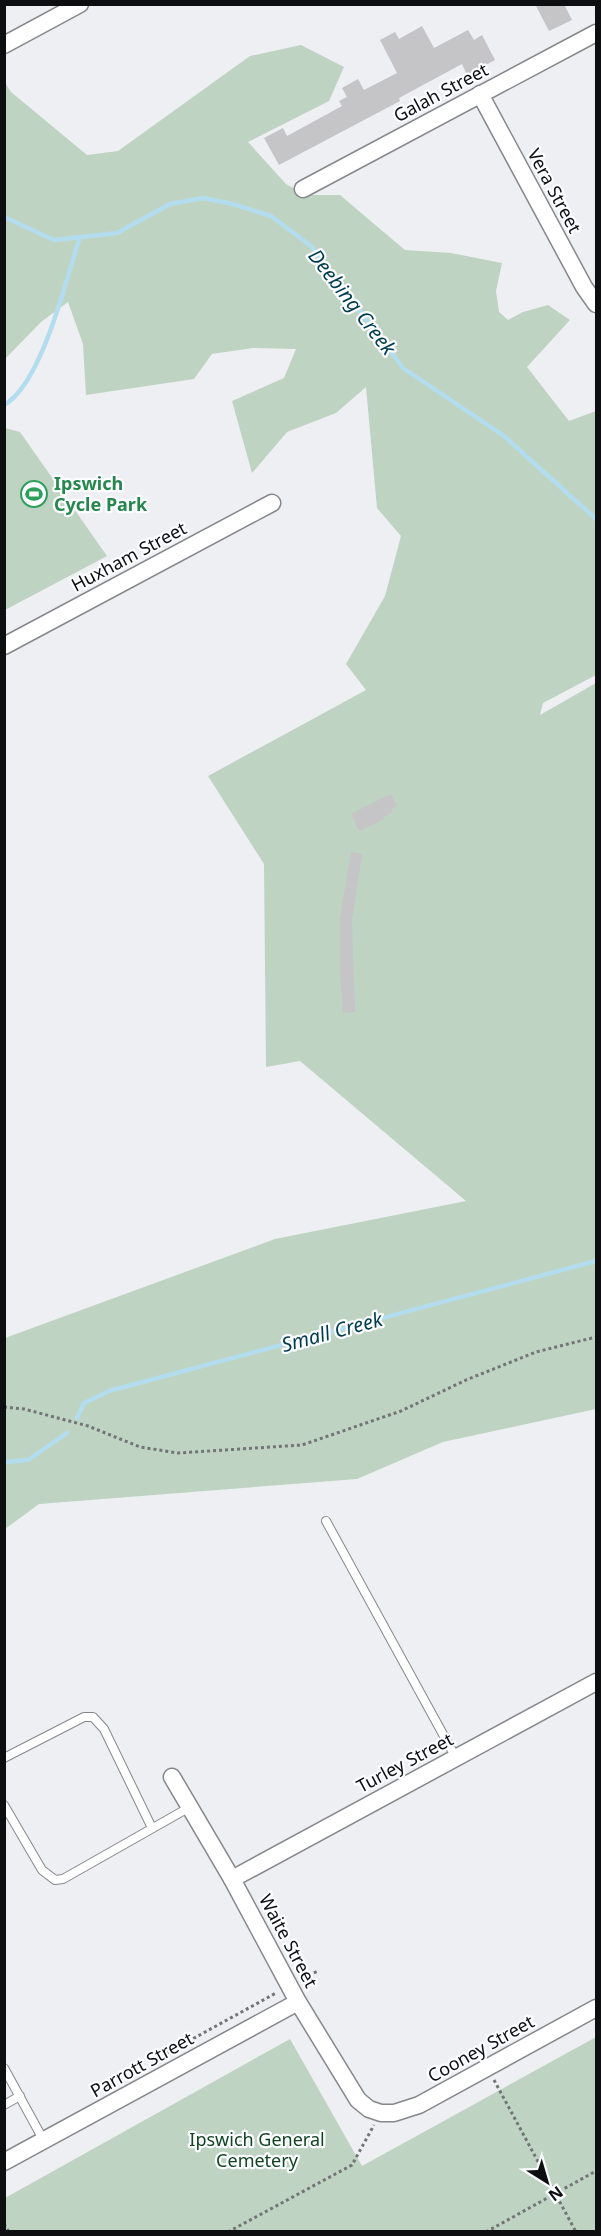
<svg xmlns="http://www.w3.org/2000/svg" width="601" height="2236" font-family="'Noto Sans',sans-serif">
	<rect width="100%" height="100%" fill="#edeff2"/>
	<g fill="#bfd3c2">
		<polygon points="301,45 344,67 329,101 248,142 286,184 306,195 340,195 405,250 451,253 502,263 496,291 499,312 508,320 523,312 548,305 570,320 527,367 569,421 596,411 596,675 543,703 540,715 596,683 596,1409 443,1442 357,1479 39,1504 5,1529 5,1338 275,1239 466,1201 300,1061 266,1067 264,864 208,776 366,690 346,664 385,596 401,536 377,508 366,387 336,413 287,432 252,473 232,401 284,378 296,349 253,348 212,354 194,379 86,395 83,344 68,302 41,322 5,359 4,81 11,92 87,155 118,151 250,56"/>
		<polygon points="5,428 20,432 107,556 5,610"/>
		<polygon points="596,2037 596,2231 5,2231 5,2198 290,2039 362,2166"/>
	</g>
	<g fill="none" stroke-linecap="round" stroke-linejoin="round">
		<g stroke="#b3ddee" stroke-width="4.5">
			<polyline points="4,217 54,240 117,233 170,204 203,198 233,204 271,216 311,246 403,368 504,436 596,519"/>
			<path d="M4 405C42 384 66 279 80 237"/>
			<polyline points="77,1418 84,1403 109,1391 596,1261"/>
			<polyline points="4,1462 28,1460 67,1433"/>
		</g>
	</g>
	<g fill="#c5c4c7">
		<polygon points="535,4 564,4 572,20 549,31"/>
		<polygon points="422,26 434,48 468,30 474,40 482,35 495,60 467,75 462,64 399,98 400,101 279,165 264,138 283,128 287,136 342,106 339,101 347,97 342,88 358,79 364,90 397,73 380,40 395,32 399,39"/>
		<polygon points="391,794 397,806 391,809 393,812 383,817 384,819 359,831 351,814"/>
		<polygon points="351,852 362,854 352,920 355,1012 343,1013 340,971 340,919"/>
	</g>
	<g fill="none" stroke-linecap="round" stroke-linejoin="round">
		<defs>
			<g id="service">
				<polyline points="326,1521 456,1758"/>
				<polyline points="4,1758 84,1717 93,1717 104,1729 152,1828"/>
				<polyline points="4,1805 42,1870 55,1880 63,1879 190,1807"/>
				<polyline points="4,2068 44,2141"/>
				<polyline points="4,2105 20,2096"/>
			</g>
			<g id="minor">
				<polyline points="4,45 80,4"/>
				<polyline points="480,94 584,287 596,304"/>
				<polyline points="303,189 596,33"/>
				<polyline points="4,646 272,503"/>
				<polyline points="172,1777 232,1879 298,2002 358,2100 369,2109 381,2113 394,2113 419,2105 596,2008"/>
				<polyline points="232,1879 596,1682"/>
				<polyline points="4,2162 298,2002"/>
			</g>
		</defs>
		<use href="#service" stroke="#86878a" stroke-width="10"/>
		<use href="#minor" stroke="#86878a" stroke-width="19"/>
		<g stroke="#727475" stroke-width="3" stroke-dasharray="3 3" stroke-linecap="butt">
			<polyline points="4,1407 24,1409 88,1426 140,1447 178,1453 302,1445 401,1411 466,1380 536,1352 596,1337"/>
			<polyline points="303,1978 318,1971"/>
			<polyline points="167,2053 276,1993"/>
			<polyline points="494,2080 576,2232"/>
			<polyline points="4,2224 9,2232"/>
			<polyline points="228,2232 352,2165 374,2125"/>
			<polyline points="486,2232 596,2171"/>
		</g>
		<use href="#service" stroke="#fff" stroke-width="8"/>
		<use href="#minor" stroke="#fff" stroke-width="16"/>
	</g>
	<defs>
		<symbol id="stadium-ring" viewBox="-11 -11 22 22"><circle r="9.5" fill="#fbfdff" stroke="#2e9e5b" stroke-width="1.5"/><path d="M0-5a6.5 5 0 1 0 0 10a6.5 5 0 1 0 0-10ZM-3.5-1.8h7v3.6h-7Z" fill="#2e9e5b"/></symbol>
	</defs>
	<g fill-rule="evenodd">
		<use href="#stadium-ring" x="19" y="479" width="30" height="30"/>
	</g>
	<g text-anchor="middle" stroke-width="4.5" stroke-linejoin="round" paint-order="stroke">
		<g font-size="18" fill="#0d0e0f" stroke="#fbfdff">
			<text transform="translate(441 93) rotate(-28)" y="6">Galah Street</text>
			<text transform="translate(554 191) rotate(62)" y="6">Vera Street</text>
			<text transform="translate(129 557) rotate(-28)" y="6">Huxham Street</text>
			<text transform="translate(405 1763) rotate(-28)" y="6">Turley Street</text>
			<text transform="translate(288 1941) rotate(62)" y="6">Waite Street</text>
			<text transform="translate(481 2049) rotate(-29)" y="6">Cooney Street</text>
			<text transform="translate(142 2065) rotate(-29)" y="6">Parrott Street</text>
		</g>
		<g font-size="18" font-weight="bold" fill="#27864d" stroke="#fbfdff" text-anchor="start">
			<text x="54" y="490">Ipswich<tspan x="54" dy="21">Cycle Park</tspan></text>
		</g>
		<g font-size="18" fill="#134421" stroke="#fbfdff">
			<text x="257" y="2146">Ipswich General<tspan x="257" dy="21">Cemetery</tspan></text>
		</g>
		<g font-size="20" font-style="italic" fill="#003b4d" stroke="#fbfdff">
			<text transform="translate(352 302) rotate(52)" y="7">Deebing Creek</text>
			<text transform="translate(332 1332) rotate(-15)" y="7">Small Creek</text>
		</g>
	</g>
	<rect width="601" height="2236" fill="none" stroke="#0d0e0f" stroke-width="12"/>
	<g transform="translate(547 2182) rotate(143)" stroke="#fbfdff" stroke-width="4.5" paint-order="stroke">
	<path d="M0-4.5L10 22L0 15L-10 22Z" fill="#0d0e0f"/>
	<text y="-9" font-size="16" font-weight="bold" text-anchor="middle" fill="#0d0e0f">N</text>
	</g>
</svg>
